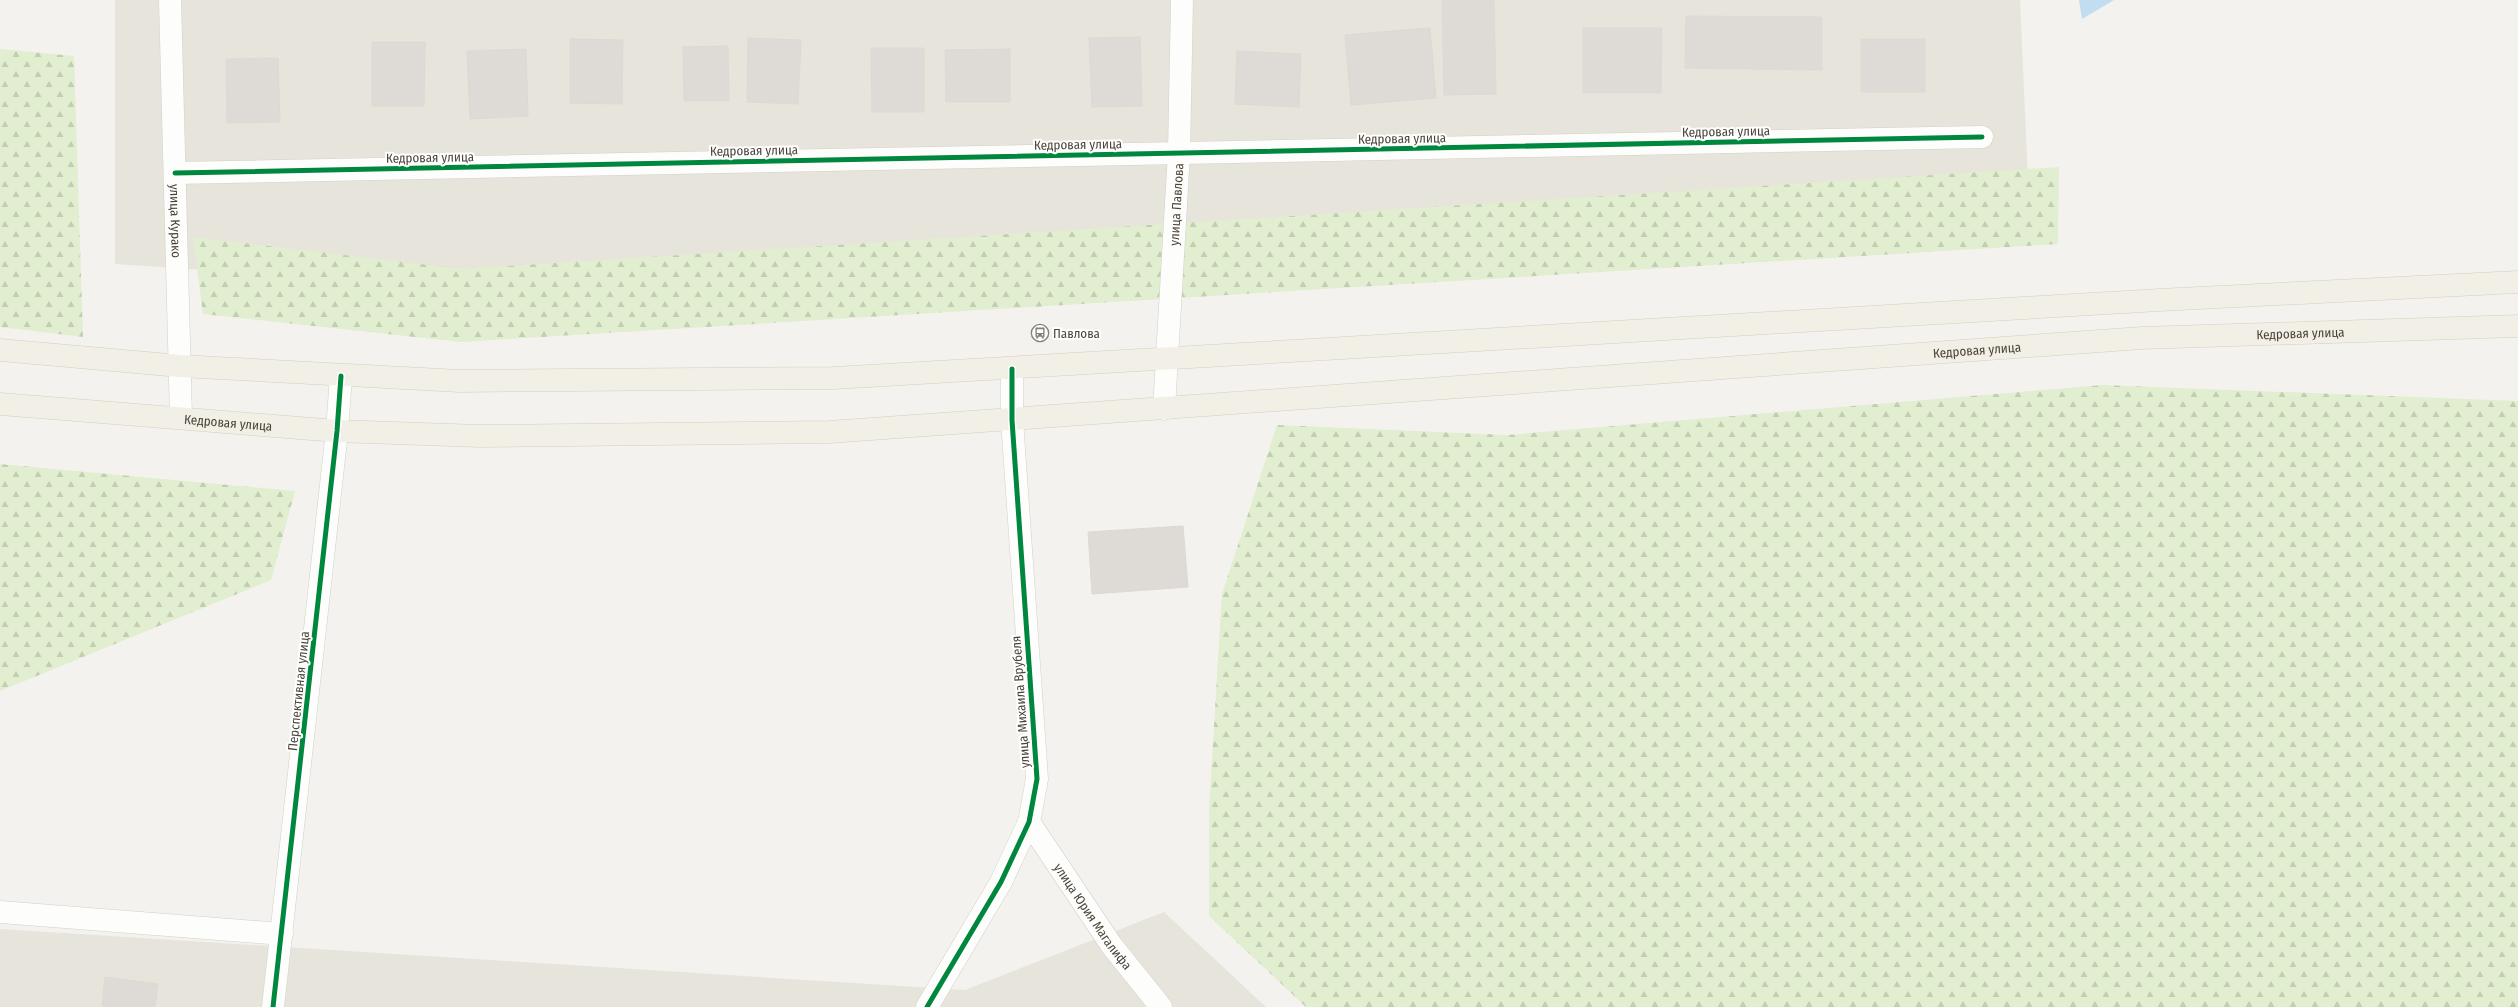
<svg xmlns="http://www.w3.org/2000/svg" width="2518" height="1007" font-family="'Fira Sans Condensed',sans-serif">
	<defs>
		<pattern id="forest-firs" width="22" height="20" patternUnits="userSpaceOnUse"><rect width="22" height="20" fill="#e1eecf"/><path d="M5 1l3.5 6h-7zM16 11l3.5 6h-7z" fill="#c3cdb2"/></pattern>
	</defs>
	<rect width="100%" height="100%" fill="#f4f2ee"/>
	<g fill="#e7e4dc">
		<polygon points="115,0 2020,0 2029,204 529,292 115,264"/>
		<polygon points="1164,912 1266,1007 0,1007 0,929 965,990"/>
	</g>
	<g fill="url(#forest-firs)">
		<polygon points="0,49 74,56 83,337 0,327"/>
		<polygon points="2059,167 2058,244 461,342 203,314 193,237 462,269"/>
		<polygon points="2103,385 2518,401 2518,1007 1306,1007 1209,916 1209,809 1222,594 1277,425 1507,435"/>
		<polygon points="0,464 295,491 271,580 0,691"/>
	</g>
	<polygon fill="#c0ddf1" points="2079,0 2114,0 2082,19"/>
	<g fill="#dedbd6" stroke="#dcd9d4">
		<polygon points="1442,0 1494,0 1496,94 1444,95"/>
		<polygon points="1686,16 1822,17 1822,70 1685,68"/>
		<polygon points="1430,28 1436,98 1351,105 1345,35"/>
		<polygon points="1583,28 1662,28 1661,93 1583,93"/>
		<polygon points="1140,37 1142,106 1092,107 1089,38"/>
		<polygon points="748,38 801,40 798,104 747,102"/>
		<polygon points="570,39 623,40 622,104 570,103"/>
		<rect x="1861" y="39" width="64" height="53"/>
		<polygon points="372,42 425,42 424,106 372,106"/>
		<polygon points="728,46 729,101 684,101 683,47"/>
		<polygon points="871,48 924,48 924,112 872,112"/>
		<polygon points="526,49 528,116 470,119 467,51"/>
		<polygon points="1010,49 1010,102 946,102 945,50"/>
		<polygon points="1237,51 1301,54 1299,107 1235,104"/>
		<polygon points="278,58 280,122 227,123 226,59"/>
		<polygon points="1183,526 1188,587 1092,594 1088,532"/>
		<polygon points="105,977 158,984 155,1007 102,1007"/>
	</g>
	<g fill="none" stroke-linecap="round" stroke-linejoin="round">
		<defs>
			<g id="minor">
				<path id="s1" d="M170 0 181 417"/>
				<polyline points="175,173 1982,137"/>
				<path id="s2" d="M1164 409 1179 153 1182 0"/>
				<path id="s3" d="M1029 822 1112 946 1161 1007"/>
				<polyline points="0,912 282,934"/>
				<polyline points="273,1007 337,431 341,376"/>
				<polyline points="927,1007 1001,882 1029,822 1037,779 1012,420 1012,369"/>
			</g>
			<g id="primary">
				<polyline points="0,350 180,366 460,381 834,378 2159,300 2518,282"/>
				<path id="s4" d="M0 404 337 431 480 436 829 432 2142 338 2518 326"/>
			</g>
		</defs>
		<use href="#minor" stroke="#d2d0cb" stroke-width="23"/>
		<use href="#primary" stroke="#d6cebb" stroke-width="23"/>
		<use href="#minor" stroke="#fdfdfc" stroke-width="22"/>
		<use href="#primary" stroke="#f2efe6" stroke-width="22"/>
		<defs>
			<g id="cycleway">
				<polyline points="175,173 1982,137"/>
				<polyline points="273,1007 337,431 341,376"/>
				<polyline points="927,1007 1001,882 1029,822 1037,779 1012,420 1012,369"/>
			</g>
		</defs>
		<use href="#cycleway" stroke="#fff" stroke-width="8"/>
		<use href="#cycleway" stroke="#00873e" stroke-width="5"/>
	</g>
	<defs>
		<symbol id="bus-ring" viewBox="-11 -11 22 22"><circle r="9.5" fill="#fff" stroke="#868178" stroke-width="1.5"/><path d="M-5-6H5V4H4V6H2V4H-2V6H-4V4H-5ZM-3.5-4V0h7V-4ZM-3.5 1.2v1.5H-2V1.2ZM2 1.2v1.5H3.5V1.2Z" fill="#868178"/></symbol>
	</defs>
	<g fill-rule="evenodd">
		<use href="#bus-ring" x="1030" y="323" width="20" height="20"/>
	</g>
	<g text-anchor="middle" stroke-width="4" stroke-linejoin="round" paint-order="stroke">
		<g font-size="13" fill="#4b4439" stroke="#fff">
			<text transform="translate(1726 131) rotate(-1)" y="5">Кедровая улица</text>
			<text transform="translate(1402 138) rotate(-1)" y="5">Кедровая улица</text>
			<text transform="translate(1078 144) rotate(-1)" y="5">Кедровая улица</text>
			<text transform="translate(754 150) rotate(-1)" y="5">Кедровая улица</text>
			<text transform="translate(430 157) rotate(-1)" y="5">Кедровая улица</text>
			<text dy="5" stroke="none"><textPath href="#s2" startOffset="205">улица Павлова</textPath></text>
			<text dy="5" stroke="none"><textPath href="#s1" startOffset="221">улица Курако</textPath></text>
			<text dy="5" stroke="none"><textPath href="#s4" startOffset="2305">Кедровая улица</textPath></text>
			<text dy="5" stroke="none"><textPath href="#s4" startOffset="1981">Кедровая улица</textPath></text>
			<text dy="5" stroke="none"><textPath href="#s4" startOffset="229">Кедровая улица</textPath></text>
			<text transform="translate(298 691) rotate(-84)" y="5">Перспективная улица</text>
			<text transform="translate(1020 702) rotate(-94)" y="5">улица Михаила Врубеля</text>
			<text dy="5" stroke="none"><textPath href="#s3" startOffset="114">улица Юрия Магалифа</textPath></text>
		</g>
		<g font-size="13" fill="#4b4439" stroke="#fff" text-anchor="start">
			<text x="1053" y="338">Павлова</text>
		</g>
	</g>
</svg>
